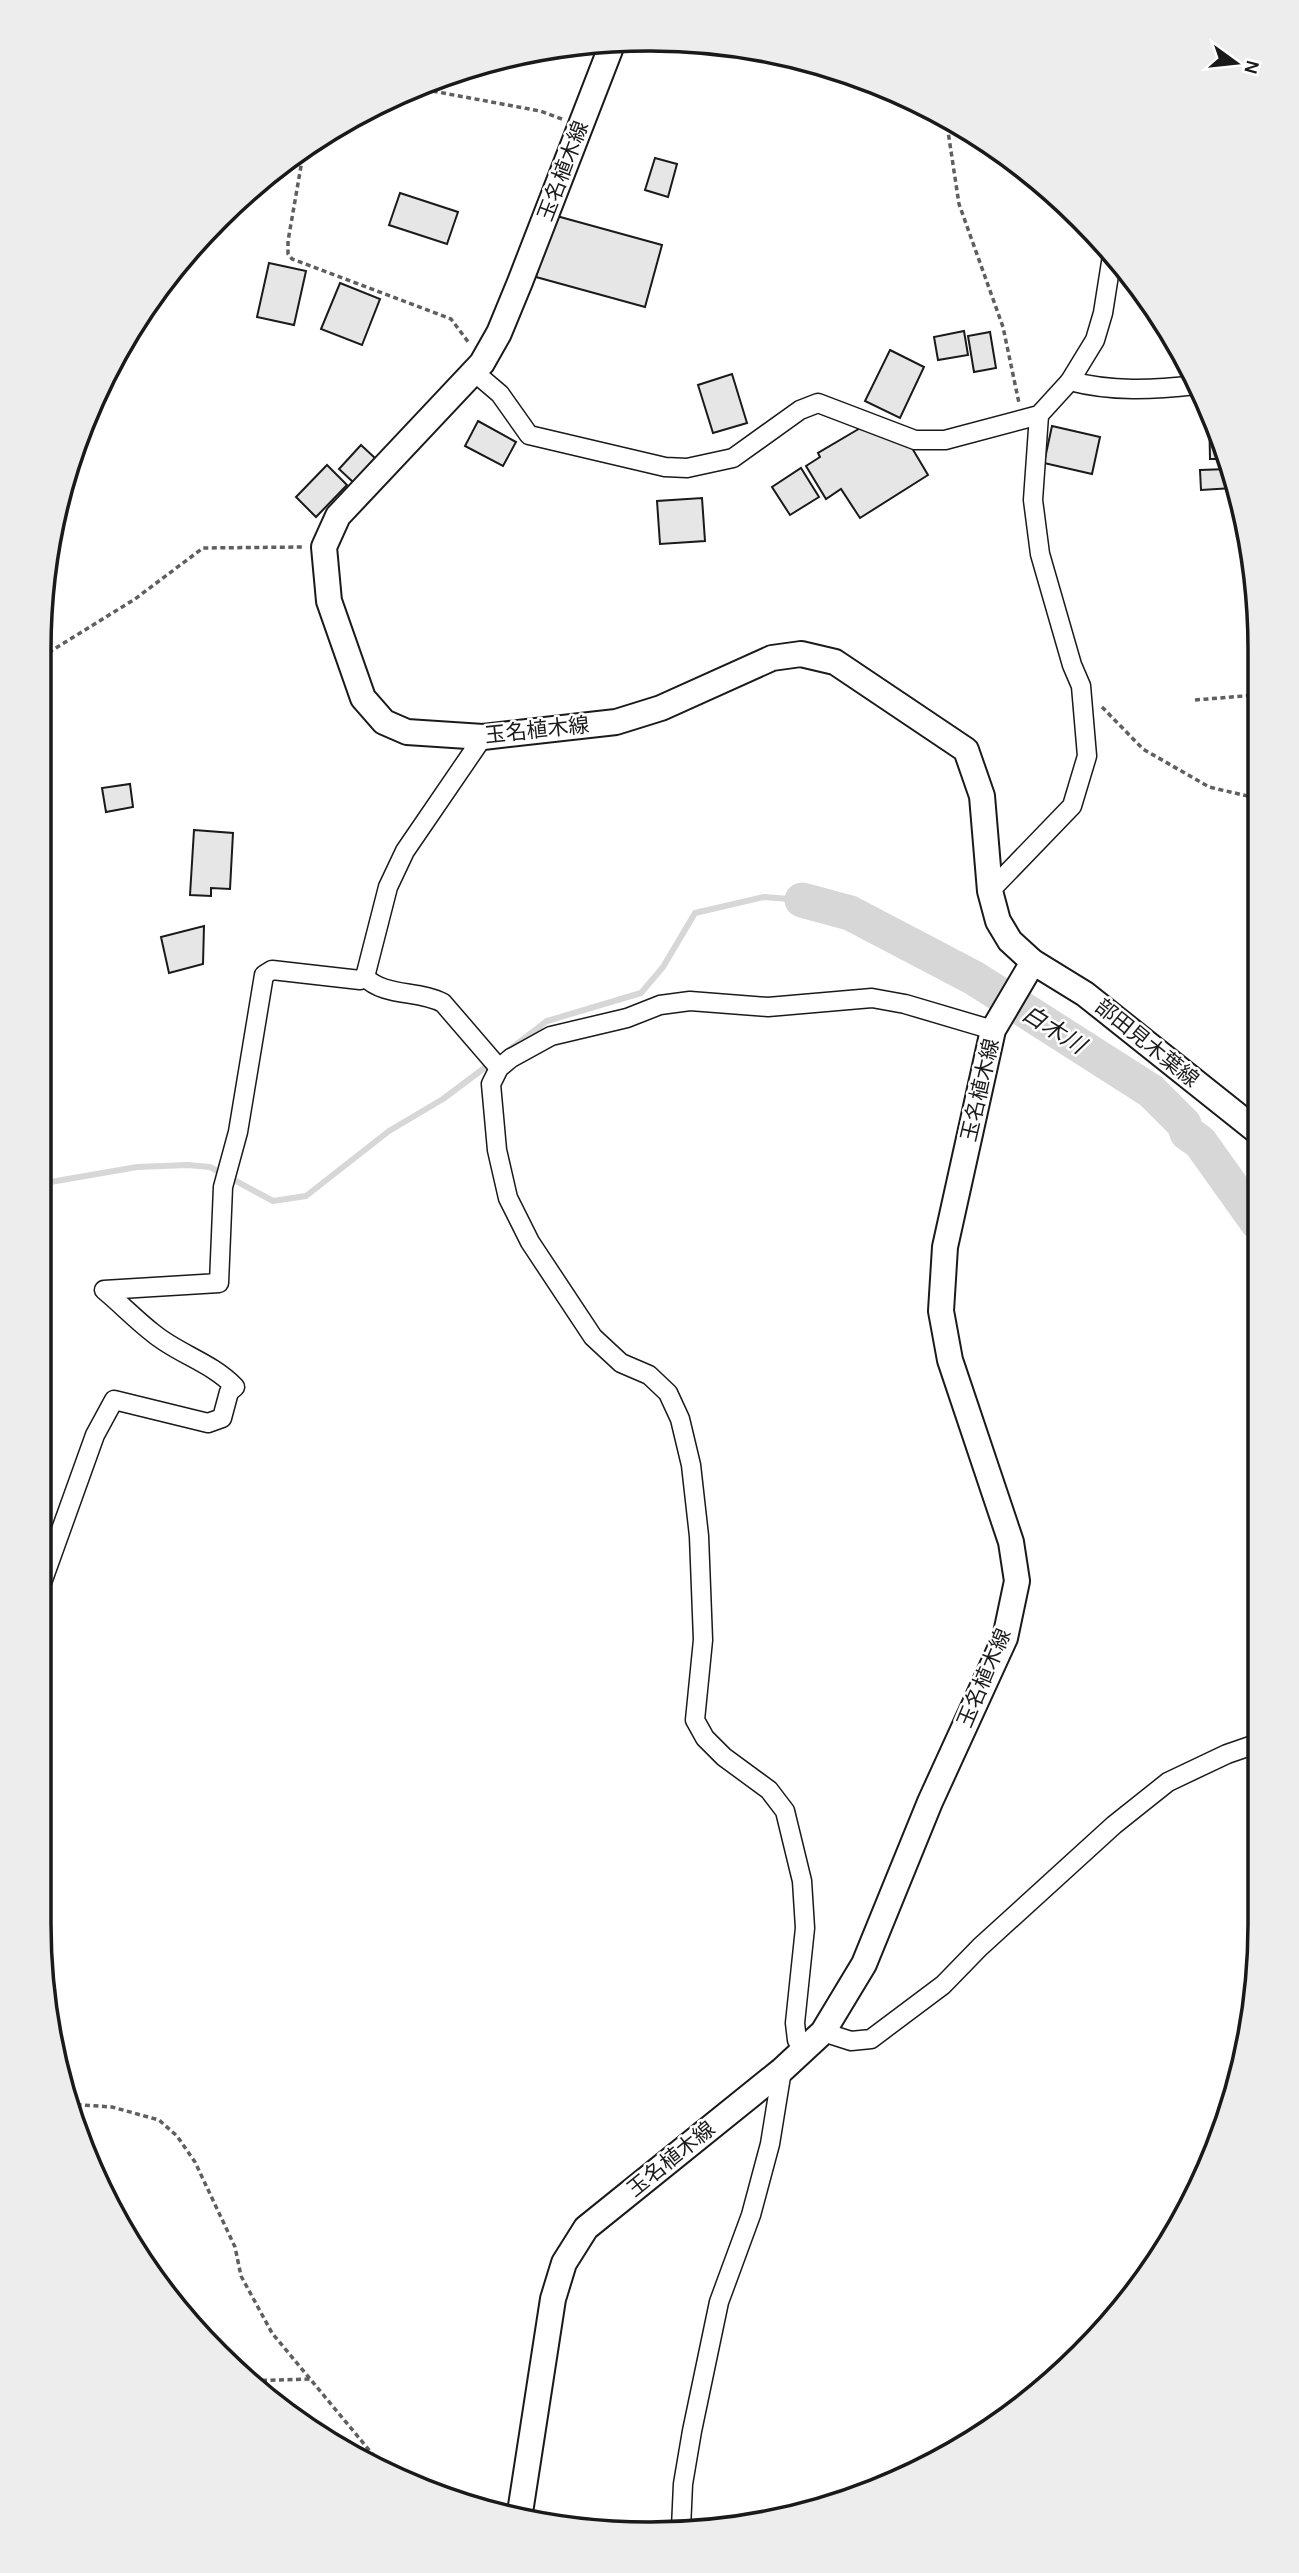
<svg xmlns="http://www.w3.org/2000/svg" width="1299" height="2573" font-family="Karla,'Noto Sans JP',sans-serif">
	<rect width="100%" height="100%" fill="#fff"/>
	<g fill="none" stroke-linecap="round" stroke-linejoin="round">
		<g stroke="#d7d7d7" stroke-width="6">
			<polyline points="505,1053 547,1021 641,993 663,967 695,913 764,897 802,900"/>
			<polyline points="39,1184 137,1167 188,1165 210,1167 273,1201 306,1196 389,1131 443,1099 491,1063"/>
		</g>
		<polyline stroke="#d7d7d7" stroke-width="35" points="802,900 850,913 974,978 1151,1091 1184,1124 1187,1133 1200,1142 1257,1222"/>
	</g>
	<g fill="#e6e6e6" stroke="#1a1a1a" stroke-width="2">
		<polygon points="655,158 677,164 668,197 645,190"/>
		<polygon points="400,193 458,212 447,244 389,225"/>
		<polygon points="553,215 662,245 645,307 536,277"/>
		<polygon points="269,263 306,271 294,325 257,317"/>
		<polygon points="340,283 380,299 362,345 321,329"/>
		<polygon points="964,331 968,355 938,360 934,337"/>
		<polygon points="990,332 996,368 974,372 968,336"/>
		<polygon points="890,350 924,367 900,418 865,401"/>
		<polygon points="732,374 747,423 713,433 698,385"/>
		<polygon points="1209,407 1214,416 1226,459 1210,459"/>
		<polygon points="478,421 516,442 503,466 465,446"/>
		<polygon points="1052,426 1100,437 1092,474 1044,463"/>
		<polygon points="862,427 912,448 928,475 860,518 841,489 826,499 806,466 820,457 818,453"/>
		<polygon points="361,445 375,458 353,482 339,469"/>
		<polygon points="327,465 347,485 316,517 296,497"/>
		<polygon points="801,468 819,497 790,515 772,487"/>
		<polygon points="1228,469 1233,488 1201,490 1200,470"/>
		<polygon points="702,498 705,541 660,544 657,501"/>
		<polygon points="130,784 133,807 106,812 102,788"/>
		<polygon points="194,830 233,833 230,889 211,888 211,896 190,895"/>
		<polygon points="204,926 203,964 169,973 161,937"/>
	</g>
	<g fill="none" stroke-linecap="round" stroke-linejoin="round">
		<defs>
			<g id="street">
				<polyline points="473,371 500,394 529,435 665,467 687,468 733,458 800,410 818,403 915,440 945,440 1039,415 1070,381 1095,340 1103,313 1112,256"/>
				<path d="M1070 381C1112 392 1153 390 1196 385"/>
				<polyline points="990,891 1072,806 1087,756 1081,686 1072,665 1040,554 1033,500 1039,415"/>
				<path d="M365 977C384 997 419 990 443 1003L499 1068"/>
				<path d="M39 1591 95 1435 114 1400 208 1423 222 1418 229 1392 235 1387C211 1362 178 1354 153 1333 136 1320 121 1304 104 1290L219 1283 223 1187 238 1132 264 975 272 970 360 980 365 977 388 887 405 851 483 737"/>
				<polyline points="823,2032 851,2041 871,2039 943,1985 980,1947 1114,1825 1168,1782 1227,1754 1259,1743"/>
				<polyline points="804,2050 797,2040 795,2023 805,1928 802,1881 785,1811 769,1790 724,1757 705,1738 695,1720 703,1640 699,1536 691,1465 680,1419 668,1393 649,1375 621,1363 593,1337 530,1242 508,1198 497,1150 491,1084 499,1068 511,1058 551,1036 627,1018 660,1005 690,1001 768,1007 872,998 905,1004 993,1030"/>
				<polyline points="681,2528 683,2484 692,2431 719,2302 751,2215 770,2144 782,2070"/>
			</g>
			<g id="secondary">
				<polyline points="613,42 520,282 499,333 482,363 338,516 324,547 329,601 363,698 384,722 407,732 483,737 616,722 661,708 772,658 801,654 835,662 966,750 982,796 990,891 998,921 1010,941 1033,962 1085,994 1257,1131"/>
				<polyline points="519,2519 553,2299 564,2263 586,2228 782,2070 823,2032 864,1964 930,1802 1005,1638 1017,1581 1011,1542 950,1360 941,1311 945,1247 993,1030 1033,962"/>
			</g>
		</defs>
		<use href="#street" stroke="#1a1a1a" stroke-width="21"/>
		<use href="#secondary" stroke="#1a1a1a" stroke-width="28"/>
		<g stroke="#5f5f5f" stroke-width="3.5" stroke-dasharray="5 3.5" stroke-linecap="butt">
			<polyline points="416,88 540,111 562,119"/>
			<polyline points="946,118 959,204 1003,327 1019,403"/>
			<polyline points="304,149 288,241 288,254 292,259 451,319 469,343"/>
			<polyline points="40,654 51,651 135,599 203,548 303,547"/>
			<polyline points="1195,700 1256,695"/>
			<polyline points="1102,707 1143,749 1209,787 1256,798"/>
			<polyline points="68,2104 112,2107 159,2120 177,2136 195,2162 235,2247 241,2276 272,2333 384,2468"/>
			<polyline points="245,2381 311,2379"/>
		</g>
		<use href="#street" stroke="#fff" stroke-width="18"/>
		<use href="#secondary" stroke="#fff" stroke-width="24"/>
	</g>
	<g text-anchor="middle" stroke-width="5" stroke-linejoin="round" paint-order="stroke">
		<g font-size="21" fill="#1a1a1a" stroke="#fff">
			<text transform="translate(563 171) rotate(-69)" y="7">玉名植木線</text>
			<text transform="translate(537 730) rotate(-6)" y="7">玉名植木線</text>
			<text transform="translate(1147 1043) rotate(39)" y="7">部田見木葉線</text>
			<text transform="translate(980 1090) rotate(-77)" y="7">玉名植木線</text>
			<text transform="translate(984 1678) rotate(-67)" y="7">玉名植木線</text>
			<text transform="translate(671 2159) rotate(-39)" y="7">玉名植木線</text>
		</g>
		<g font-size="23" font-style="italic" fill="#1a1a1a" stroke="#fff">
			<text transform="translate(1054 1029) rotate(32)" y="8">白木川</text>
		</g>
	</g>
	<path d="M0 0H1299V2573H0ZM649 51H650A598 598 0 0 1 1248 649V1924A598 598 0 0 1 650 2522H649A598 598 0 0 1 51 1924V649A598 598 0 0 1 649 51Z" fill="#ededed" fill-rule="evenodd"/>
	<path fill="none" stroke="#1a1a1a" stroke-width="3.5" d="M649 51H650A598 598 0 0 1 1248 649V1924A598 598 0 0 1 650 2522H649A598 598 0 0 1 51 1924V649A598 598 0 0 1 649 51Z"/>
	<g transform="translate(1236 63) rotate(105)" stroke="#ffffff" stroke-width="5" paint-order="stroke">
	<path d="M0-5L12 26L0 18L-12 26Z" fill="#1a1a1a"/>
	<text y="-10" font-size="19" font-weight="bold" text-anchor="middle" fill="#1a1a1a">N</text>
	</g>
</svg>
